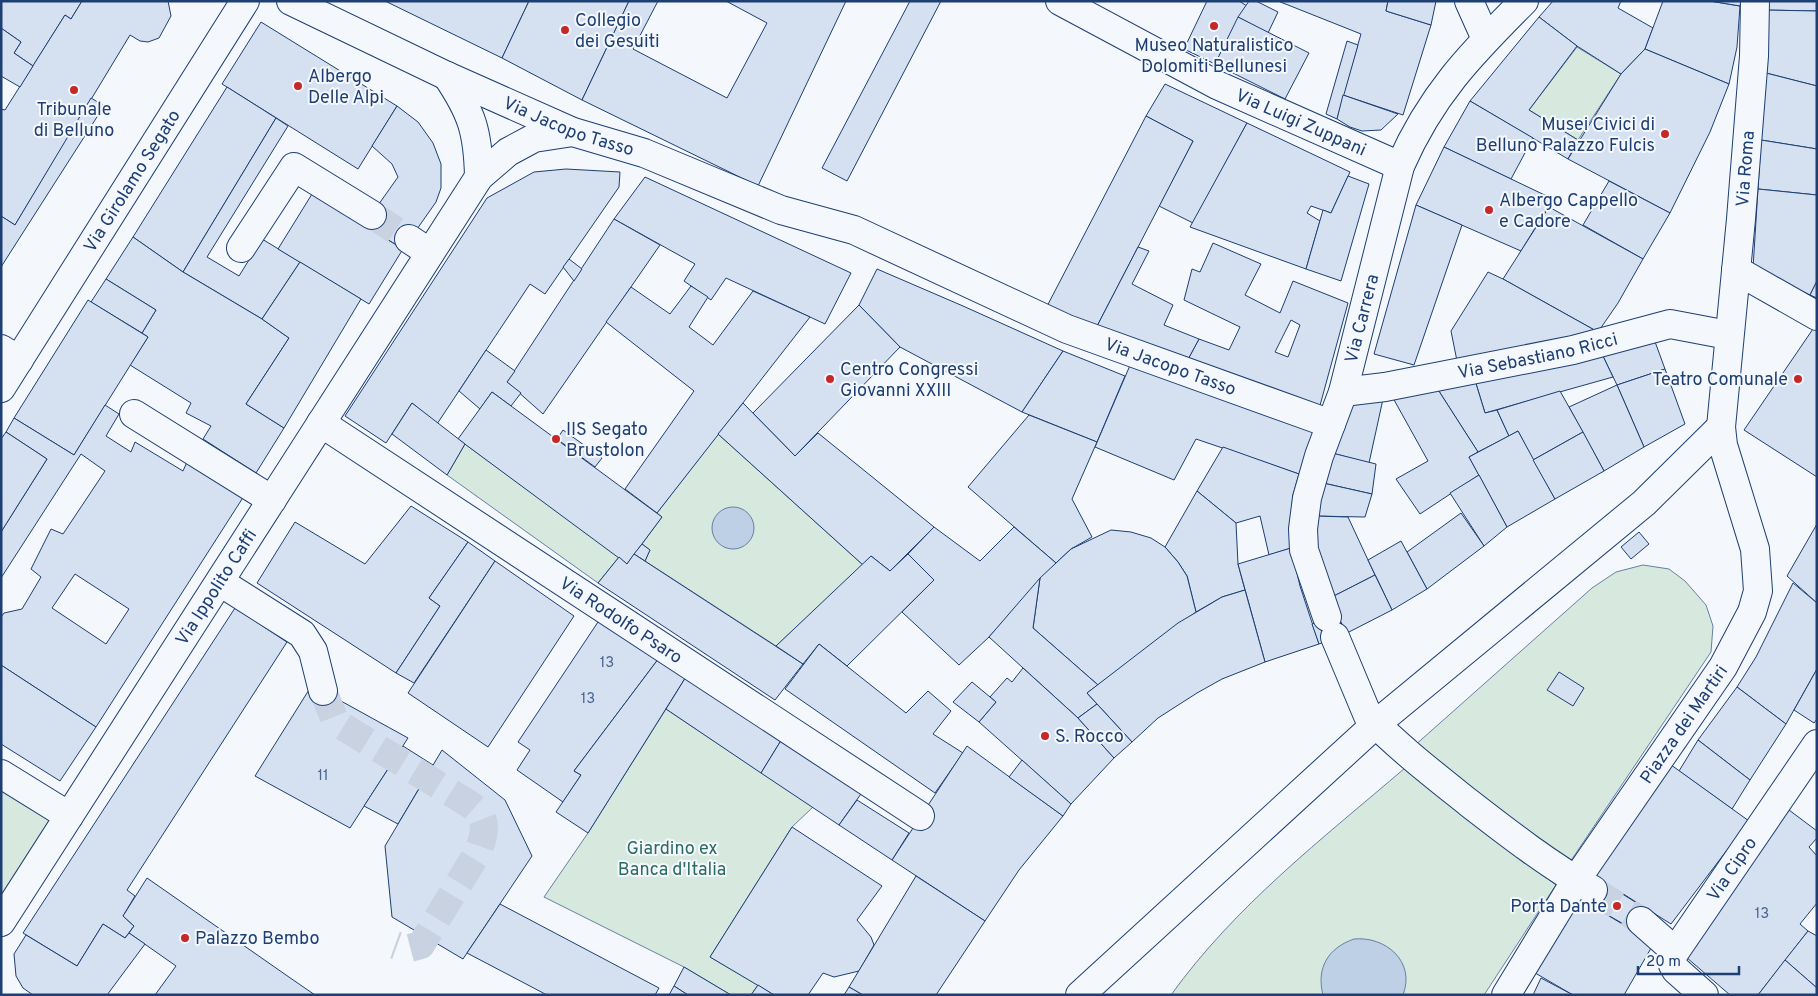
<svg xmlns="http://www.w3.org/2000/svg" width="1818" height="996" font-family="Overpass,sans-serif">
	<rect width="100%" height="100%" fill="#f4f7fb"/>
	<g fill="#d7e8df" stroke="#687fa3">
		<polygon points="1577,47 1621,74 1578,140 1529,110"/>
		<polygon points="718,434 863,565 776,646 645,561 650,550 642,544 662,517 657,513"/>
		<polygon points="465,444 619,557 598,583 447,475"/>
		<polygon points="1643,565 1669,569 1685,581 1706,605 1713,626 1711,652 1568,865 1413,747 1592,588 1616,572"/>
		<polygon points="666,709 813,807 792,827 710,957 758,985 751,995 731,995 684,967 544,897 588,833"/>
		<polygon points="1,768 66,808 1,911"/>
		<path d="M1405 768 1556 885 1484 995H1171C1235 906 1322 839 1405 768Z"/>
	</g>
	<g fill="#bed0e5" stroke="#687fa3">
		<circle cx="733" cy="528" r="21"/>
		<path d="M1354 939C1385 936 1416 961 1403 995H1323C1316 968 1328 948 1354 939Z"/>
	</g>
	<g fill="#d5e0f0" stroke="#1d3f73" fill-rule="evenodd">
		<polygon points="1,1 82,1 71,19 65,15 33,66 14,53 21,42 1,28"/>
		<polygon points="82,1 168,1 171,16 159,38 148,42 140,41 130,35 15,225 1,216 1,109 5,110 65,15 71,19"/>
		<polygon points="385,1 529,1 502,58"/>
		<polygon points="529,1 629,1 582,100 502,58"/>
		<polygon points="629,1 658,1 633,49 727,98 767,23 726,1 846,1 758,186 582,100"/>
		<polygon points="910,1 941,1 847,181 822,168"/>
		<polygon points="1207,1 1239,1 1247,6 1215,64 1184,49"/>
		<polygon points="1249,1 1256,1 1278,12 1268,33 1238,17"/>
		<polygon points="1278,1 1388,1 1386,11 1431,25 1403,115 1343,95 1361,34"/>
		<polygon points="1388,1 1436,1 1431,25 1386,11"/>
		<polygon points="1553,1 1621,1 1618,8 1653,28 1645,49 1621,74 1577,46 1539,17"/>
		<polygon points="1663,1 1710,1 1740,6 1737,47 1729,84 1645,49"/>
		<polygon points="1710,1 1741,1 1740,6"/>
		<polygon points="1764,1 1817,1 1817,11 1764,10"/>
		<polygon points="1764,10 1817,11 1817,86 1766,73"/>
		<polygon points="1238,17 1309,53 1285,99 1215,64"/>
		<polygon points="1539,17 1577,46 1529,110 1578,140 1568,159 1470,101"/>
		<polygon points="261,22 397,106 358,169 222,84"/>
		<polygon points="1,28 21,42 14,53 33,66 20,87 1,76"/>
		<polygon points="1347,41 1358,45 1337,119 1326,114"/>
		<polygon points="1645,49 1729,84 1710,132 1670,213 1568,159 1621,74"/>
		<polygon points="1766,73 1817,86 1817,149 1761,140"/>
		<polygon points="1165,84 1247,123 1193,223 1159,206 1193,141 1146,116"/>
		<polygon points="227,87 276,118 183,272 133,237"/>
		<polygon points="1343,95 1398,114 1381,130 1362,131 1350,127 1337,119"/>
		<polygon points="91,98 104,106 1,267 1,216 15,225"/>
		<polygon points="1470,101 1533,138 1511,179 1444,147"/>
		<polygon points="397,106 418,122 433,143 441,164 441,188 436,202 403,249 364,225 398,177 392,164 372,146"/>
		<polygon points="1146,116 1193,141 1094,332 1044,312"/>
		<polygon points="276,118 288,126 207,257 239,276 262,239 300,262 262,319 183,272"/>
		<polygon points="1247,123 1350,172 1331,213 1311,206 1307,213 1320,221 1306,269 1190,227"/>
		<polygon points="1761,140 1817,149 1817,195 1758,189"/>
		<polygon points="1444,147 1553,199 1521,251 1416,205"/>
		<polygon points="566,169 620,172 619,187 545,294 530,284 437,424 412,403 386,443 345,416 487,198 534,172"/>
		<polygon points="1348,176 1369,184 1341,281 1306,269 1323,210 1331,213"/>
		<polygon points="645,177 851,273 825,324 726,278 711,300 684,281 695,264 614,219"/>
		<polygon points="1609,181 1670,213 1643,259 1583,225"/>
		<polygon points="1758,189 1817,195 1817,281 1810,295 1753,268"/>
		<polygon points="312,194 403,249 369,304 278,249"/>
		<polygon points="1416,205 1462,225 1414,365 1374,354"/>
		<polygon points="1549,207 1643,259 1618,303 1598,332 1503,279"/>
		<polygon points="614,219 660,245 543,414 507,382"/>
		<polygon points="133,237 183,272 262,319 289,338 246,404 284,428 256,473 203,439 211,426 186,413 191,403 130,365 148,337 142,333 156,310 106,279"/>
		<path d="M1213 243 1261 264 1245 295 1280 313 1293 281 1348 303 1319 409 1186 363 1199 339 1229 350 1240 327 1184 300 1192 269 1200 272ZM1291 320 1300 325 1288 357 1275 352Z"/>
		<polygon points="1138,247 1149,251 1132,284 1173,305 1164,325 1199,339 1186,363 1094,332"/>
		<polygon points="569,259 582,269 574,281 563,267"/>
		<polygon points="300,262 361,299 284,428 246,404 289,338 262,319"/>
		<polygon points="877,269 963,306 1063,351 1022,412 900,347 859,305"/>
		<polygon points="1488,272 1503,279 1598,332 1457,361 1451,331"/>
		<polygon points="106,279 156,310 142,333 91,302"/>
		<polygon points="1817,281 1817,298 1810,295"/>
		<polygon points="691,286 708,297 689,327 713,345 753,291 810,317 657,513 625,489 694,391 606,322 631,287 670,314"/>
		<polygon points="88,300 148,337 74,455 14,418"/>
		<polygon points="859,305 900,347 795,456 753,413"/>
		<polygon points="1815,326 1817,327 1817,477 1744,430"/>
		<polygon points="1654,339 1665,369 1617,385 1601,352"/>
		<polygon points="486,350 515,371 507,382 521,393 511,406 492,392 480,409 459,391"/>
		<polygon points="1063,351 1125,376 1097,442 1022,412"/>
		<polygon points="1601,352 1613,377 1485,413 1474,377"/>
		<polygon points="1131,363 1315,430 1299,474 1196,439 1174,480 1095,447"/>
		<polygon points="1665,369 1685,424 1644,447 1617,385"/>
		<polygon points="1474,377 1485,413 1497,410 1509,436 1478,452 1435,385"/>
		<polygon points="1435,385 1478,452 1469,457 1479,475 1420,514 1396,479 1428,461 1393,398"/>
		<polygon points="1617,385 1644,447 1604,471 1569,407"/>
		<polygon points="1560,391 1583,432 1533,460 1518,431 1509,436 1497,410"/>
		<polygon points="492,392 662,517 627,564 458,439"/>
		<polygon points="1350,397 1383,399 1369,463 1332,453"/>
		<polygon points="412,403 465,444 447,475 392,434"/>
		<polygon points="743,403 795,456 818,433 934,527 890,571 871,556 863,565 718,434"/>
		<path d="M105 405 119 414 106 436 131 452 135 442 183 471 187 462 244 496 96 727 1 665V617L4 613 22 609 41 577 31 569 51 529 63 534 105 471 81 454 1 578V532L47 459 6 432 14 418 74 455ZM75 574 129 609 106 644 52 608Z"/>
		<polygon points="1029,415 1097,442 1072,499 1092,537 1071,549 1056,563 968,487"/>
		<polygon points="563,430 602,458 595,467 557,439"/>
		<polygon points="1518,431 1555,499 1507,527 1469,457"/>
		<polygon points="6,432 47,459 1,532 1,439"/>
		<polygon points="1583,432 1604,471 1555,499 1533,460"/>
		<polygon points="1223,447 1299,474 1293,495 1290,524 1291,548 1269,555 1260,516 1236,523 1197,491"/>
		<polygon points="1332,453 1376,464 1372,494 1323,483"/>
		<polygon points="1479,475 1507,527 1484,546 1450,493"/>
		<polygon points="1323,483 1372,494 1365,517 1314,516"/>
		<polygon points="1197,491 1236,523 1238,564 1245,590 1222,597 1196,612 1187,576 1178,562 1165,547"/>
		<polygon points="411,506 468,542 429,598 440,606 396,673 257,583 295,522 365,564"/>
		<polygon points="1461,513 1484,546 1427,589 1407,552"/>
		<polygon points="1314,516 1348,517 1375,575 1328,599 1314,554"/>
		<polygon points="1817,524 1817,603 1787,576"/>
		<polygon points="934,527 980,561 1014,527 1056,563 989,637 959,665 902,612 934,580 908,554"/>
		<polygon points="1111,530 1131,532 1151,538 1165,547 1178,562 1187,576 1196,612 1098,685 1033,628 1040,578 1071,549"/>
		<polygon points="1639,532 1649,544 1631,559 1621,547"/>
		<polygon points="1401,541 1427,589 1392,610 1368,560"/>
		<polygon points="468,542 495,561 414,683 396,673 440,606 429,598"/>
		<polygon points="642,544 650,550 645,561 634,554"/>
		<polygon points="1291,548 1300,586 1319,644 1265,662 1238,564"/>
		<polygon points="634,554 803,664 775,700 598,583 619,557 627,564"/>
		<polygon points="908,554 934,580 847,666 819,644 803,664 776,646 871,556 890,571"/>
		<polygon points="495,561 574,616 488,747 408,693"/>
		<polygon points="1375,575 1392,610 1347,633 1328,599"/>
		<polygon points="1040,578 1033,628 1098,685 1087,693 1097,704 1078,718 989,637"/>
		<polygon points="1793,583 1817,603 1817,669 1786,724 1737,687 1756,657"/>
		<polygon points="1245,590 1265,662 1222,679 1197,693 1158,718 1132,742 1087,693 1178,623 1222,597"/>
		<polygon points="235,608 287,642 127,890 135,896 123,916 134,926 125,938 103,924 77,966 23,933"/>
		<polygon points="1336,614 1347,633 1319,644 1312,624"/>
		<polygon points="602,616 662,654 574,771 581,775 563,802 517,770 530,750 518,742"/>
		<polygon points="819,644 906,713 928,691 951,711 933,734 963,753 935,793 785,689"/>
		<polygon points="662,654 689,672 588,833 556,812 581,775 574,771"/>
		<polygon points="1,665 96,727 60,781 1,744"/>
		<polygon points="1023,668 1078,718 1114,758 1071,804 979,722 996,702 990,697 1007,678 1012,682"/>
		<polygon points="1817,669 1817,719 1814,723 1794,710"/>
		<polygon points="689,672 785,734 761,773 666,709"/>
		<polygon points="1559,672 1584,688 1573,706 1547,690"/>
		<polygon points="972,682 996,702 979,722 953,702"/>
		<polygon points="312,685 408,738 350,828 255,776"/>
		<polygon points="1737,687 1786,724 1750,780 1698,740"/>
		<polygon points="1097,704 1132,742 1114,758 1078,718"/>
		<polygon points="785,734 863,791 839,825 761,773"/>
		<polygon points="1698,740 1750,780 1732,809 1679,771"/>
		<polygon points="403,746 433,765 398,824 364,806"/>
		<polygon points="967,746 1063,816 1019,870 985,921 892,860"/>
		<polygon points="442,750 505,800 532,856 463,959 392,917 385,846"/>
		<polygon points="1022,760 1071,804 1063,816 1009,777"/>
		<polygon points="1667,762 1749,821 1671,924 1590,873"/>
		<polygon points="857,800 909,833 892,860 839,825"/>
		<polygon points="1789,810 1817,831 1817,838 1809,847 1817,856 1817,903 1800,924 1808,931 1758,995 1730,995 1686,957"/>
		<polygon points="792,827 882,886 857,920 871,937 874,945 859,971 834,977 823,973 808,995 774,995 710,957"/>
		<polygon points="916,876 985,921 936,995 863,995 849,987"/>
		<polygon points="147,878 286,975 315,995 155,995 176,966 129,933 134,926 123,916"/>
		<polygon points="1600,880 1648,910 1634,930 1585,902"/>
		<polygon points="1574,895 1654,943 1624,995 1573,995 1530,970"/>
		<polygon points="500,904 659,988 655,995 547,995 467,953"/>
		<polygon points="103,924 125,938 129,933 145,944 107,995 33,995 23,988 16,976 14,954 26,935 77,966"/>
		<polygon points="1808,931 1817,936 1817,988 1785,960"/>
		<polygon points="1785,960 1817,988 1817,995 1758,995"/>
		<polygon points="684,967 731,995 688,995 674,986"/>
		<polygon points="1541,978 1573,995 1533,995"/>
		<polygon points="758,985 774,995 751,995"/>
		<polygon points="674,986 688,995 669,995"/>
		<polygon points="849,987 863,995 844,995"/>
	</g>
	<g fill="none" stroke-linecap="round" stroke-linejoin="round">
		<g stroke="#c9d2e0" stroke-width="28" stroke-dasharray="28 14" stroke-linecap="butt">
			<polyline points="372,215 409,239"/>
			<path d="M323 691 334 718 342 726 466 802C488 816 487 829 478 852L421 945 406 949 395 945"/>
			<polyline points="1593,890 1641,921"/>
		</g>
		<defs>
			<g id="minor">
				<path id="s1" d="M291 1 447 76 573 132 644 153 781 210 854 230 1067 329 1331 424"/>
				<path id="s2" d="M1060 1 1217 85 1400 166"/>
				<polyline points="1469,1 1486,39"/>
				<path d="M447 76C472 113 478 132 479 177"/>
				<polyline points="409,239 430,253"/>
				<polyline points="241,248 294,167 372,215"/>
				<polyline points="1736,270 1817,316"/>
				<polyline points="1,349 19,360"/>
				<path id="s3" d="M1343 392 1385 387 1573 350 1670 324 1728 335"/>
				<polyline points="134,414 272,500"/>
				<path id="s4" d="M321 423 920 816"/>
				<polyline points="220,582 302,634 313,651 323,691"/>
				<path id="s5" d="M1327 617 1304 550 1303 529 1307 498 1319 456 1343 392 1400 166C1431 95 1470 55 1524 1"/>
				<path d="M1335 637 1368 716C1399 748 1434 775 1469 803 1509 834 1549 865 1593 890"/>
				<polyline points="1,774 69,816"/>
				<polyline points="1641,921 1675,951"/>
				<path id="s6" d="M1 922 479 177 508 152 534 138 573 132"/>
				<polyline points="1080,995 1376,724 1644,503 1721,427"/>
				<path id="s7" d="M1506 995 1576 880 1723 667 1752 612 1758 591 1755 549 1723 445 1721 427 1741 219 1754 56 1755 1"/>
				<path id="s8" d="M1704 995 1676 970 1673 965 1672 956 1817 744"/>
			</g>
			<g id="major">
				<path id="s9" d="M1 388 245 1"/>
			</g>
		</defs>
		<use href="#minor" stroke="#1d3f73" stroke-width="30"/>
		<use href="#major" stroke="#1d3f73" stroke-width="30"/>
		<use href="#minor" stroke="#f4f7fb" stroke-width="28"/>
		<use href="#major" stroke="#f4f7fb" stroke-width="28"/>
	</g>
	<g fill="#c62828" stroke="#f4f7fb" stroke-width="2">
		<circle cx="1214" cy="26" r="5"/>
		<circle cx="565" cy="30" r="5"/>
		<circle cx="298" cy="86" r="5"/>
		<circle cx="74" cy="90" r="5"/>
		<circle cx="1665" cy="134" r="5"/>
		<circle cx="1489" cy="210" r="5"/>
		<circle cx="830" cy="379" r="5"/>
		<circle cx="1798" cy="379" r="5"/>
		<circle cx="556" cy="439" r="5"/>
		<circle cx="1045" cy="736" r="5"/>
		<circle cx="1617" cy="906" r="5"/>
		<circle cx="185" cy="938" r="5"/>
	</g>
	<g text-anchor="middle" stroke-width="4" stroke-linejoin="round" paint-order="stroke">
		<g font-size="15" fill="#4b6792">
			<text x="607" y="667">13</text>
			<text x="588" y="703">13</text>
			<text x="323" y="780">11</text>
			<text x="1762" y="918">13</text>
		</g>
		<g font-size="18" fill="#1d3f73" stroke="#f4f7fb" text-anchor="start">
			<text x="575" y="26">Collegio<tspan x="575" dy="21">dei Gesuiti</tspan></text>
			<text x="1214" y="51" text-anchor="middle">Museo Naturalistico<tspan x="1214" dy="21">Dolomiti Bellunesi</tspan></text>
			<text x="308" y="82">Albergo<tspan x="308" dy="21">Delle Alpi</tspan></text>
			<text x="74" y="115" text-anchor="middle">Tribunale<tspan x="74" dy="21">di Belluno</tspan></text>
			<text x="1655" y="130" text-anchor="end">Musei Civici di<tspan x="1655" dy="21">Belluno Palazzo Fulcis</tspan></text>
			<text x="1499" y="206">Albergo Cappello<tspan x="1499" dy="21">e Cadore</tspan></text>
			<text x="840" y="375">Centro Congressi<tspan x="840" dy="21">Giovanni XXIII</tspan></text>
			<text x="1788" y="385" text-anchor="end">Teatro Comunale</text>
			<text x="566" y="435">IIS Segato<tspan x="566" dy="21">Brustolon</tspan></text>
			<text x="1055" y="742">S. Rocco</text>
			<text x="1607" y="912" text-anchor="end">Porta Dante</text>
			<text x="195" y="944">Palazzo Bembo</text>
		</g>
		<g font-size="18" fill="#1d3f73" stroke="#f4f7fb">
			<text dy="6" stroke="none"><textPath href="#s2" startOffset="270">Via Luigi Zuppani</textPath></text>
			<text dy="6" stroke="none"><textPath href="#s1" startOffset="305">Via Jacopo Tasso</textPath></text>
			<text dy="6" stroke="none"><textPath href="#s7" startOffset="906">Via Roma</textPath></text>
			<text dy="6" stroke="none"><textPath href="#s9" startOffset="245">Via Girolamo Segato</textPath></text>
			<text dy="6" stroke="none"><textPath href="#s5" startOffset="311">Via Carrera</textPath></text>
			<text dy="6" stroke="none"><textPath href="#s3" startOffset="198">Via Sebastiano Ricci</textPath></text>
			<text dy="6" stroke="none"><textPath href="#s1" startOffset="954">Via Jacopo Tasso</textPath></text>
			<text dy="6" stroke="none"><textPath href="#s6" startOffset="398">Via Ippolito Caffi</textPath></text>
			<text dy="6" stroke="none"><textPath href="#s4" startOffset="359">Via Rodolfo Psaro</textPath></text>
			<text dy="6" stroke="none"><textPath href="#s7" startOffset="324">Piazza dei Martiri</textPath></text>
			<text dy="6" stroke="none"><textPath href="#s8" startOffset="158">Via Cipro</textPath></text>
		</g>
		<g font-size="18" fill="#2c6c60" stroke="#f4f7fb">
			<text x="672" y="854">Giardino ex<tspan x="672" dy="21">Banca d'Italia</tspan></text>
		</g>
	</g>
	<rect width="1818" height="996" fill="none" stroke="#1d3f73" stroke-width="5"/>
	<path d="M1638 966v8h101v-8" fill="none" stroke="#1d3f73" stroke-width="2.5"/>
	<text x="1646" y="966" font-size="15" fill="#1d3f73" stroke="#f4f7fb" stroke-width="4" paint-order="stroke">20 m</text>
</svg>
